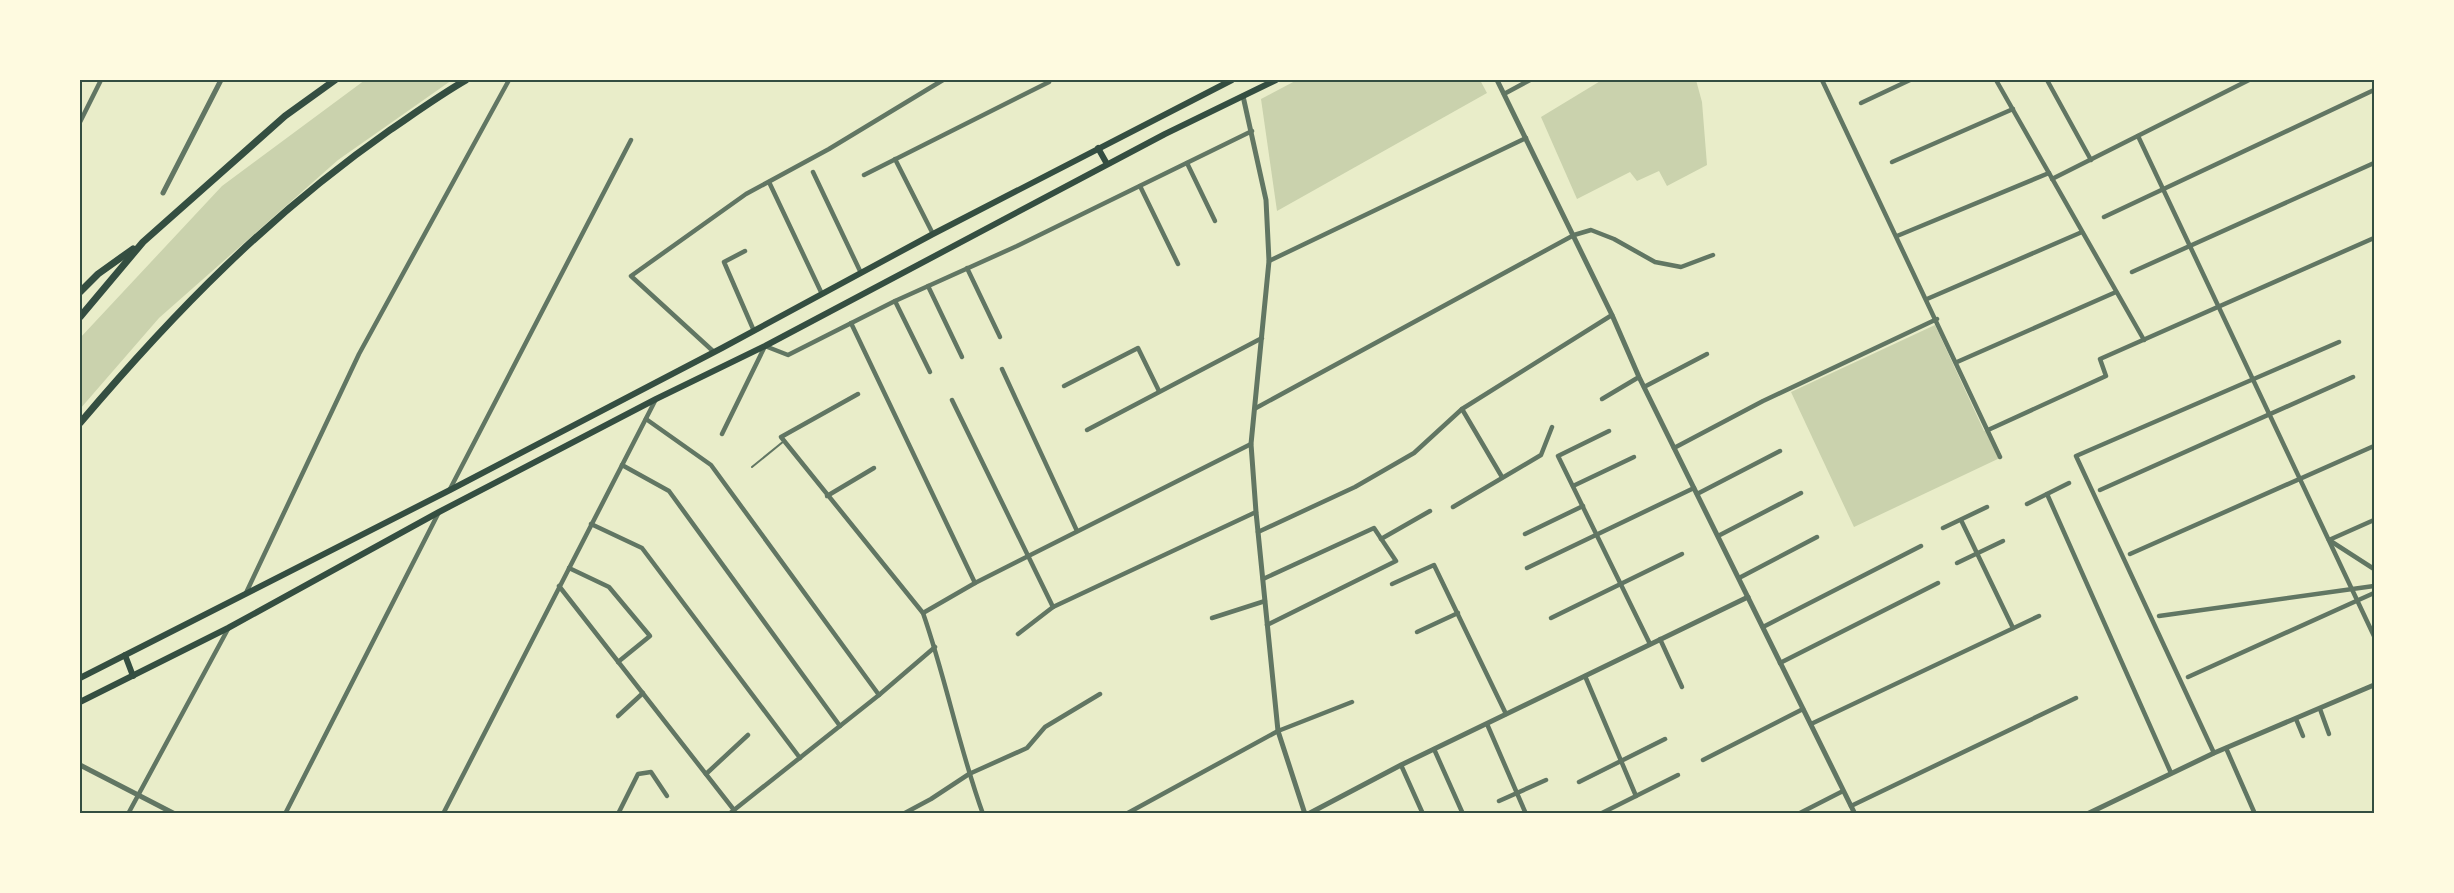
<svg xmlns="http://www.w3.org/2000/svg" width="2454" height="893" font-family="'Fira Sans',sans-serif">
	<rect width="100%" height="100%" fill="#e9edc9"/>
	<g fill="#cad2ad">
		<polygon points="365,80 452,80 338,160 159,318 80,409 80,338 222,186"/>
		<polygon points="1297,80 1480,80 1487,93 1277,211 1261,99"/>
		<polygon points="1602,80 1696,80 1702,102 1707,165 1667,186 1659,171 1637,181 1630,172 1577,199 1541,117"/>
		<polygon points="1935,325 1984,431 1989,429 2002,457 1854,527 1791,392"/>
	</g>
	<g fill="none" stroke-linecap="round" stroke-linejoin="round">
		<polyline stroke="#617663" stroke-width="2" points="752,467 784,441"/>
		<g stroke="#617663" stroke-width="4.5">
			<polyline points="1822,80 2000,457"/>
			<polyline points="1996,80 2144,340"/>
			<polyline points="2047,80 2091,160"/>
			<polyline points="1504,94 1530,80"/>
			<polyline points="1861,103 1910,80"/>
			<polyline points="80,122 101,80"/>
			<polyline points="2138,136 2374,636"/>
			<polyline points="895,159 933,234"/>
			<polyline points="1892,162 2013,109"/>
			<polyline points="1187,163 1215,221"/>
			<polyline points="813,172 861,273"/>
			<polyline points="864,175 1049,82"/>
			<polyline points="2052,179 2249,80"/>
			<polyline points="769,182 822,294"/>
			<polyline points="1140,186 1178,264"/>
			<polyline points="2104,217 2374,90"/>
			<polyline points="1897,236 2049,173"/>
			<polyline points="745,251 724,262 754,331"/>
			<polyline points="1269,261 1526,138"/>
			<polyline points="967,268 1000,337"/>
			<polyline points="2132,272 2374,163"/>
			<polyline points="928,286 962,357"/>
			<polyline points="1927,299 2082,232"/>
			<polyline points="895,301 930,372"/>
			<polyline points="851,323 975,583"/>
			<polyline points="714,352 631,276 746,194 829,149 943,80"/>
			<polyline points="1957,362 2116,292"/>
			<polyline points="1002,369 1077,531"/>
			<polyline points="1064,386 1138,348 1159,391"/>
			<polyline points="1644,387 1707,354"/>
			<path d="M858 394 781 437 923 613C946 679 959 748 983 814"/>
			<polyline points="1602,399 1639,377"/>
			<polyline points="952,400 1053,607"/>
			<polyline points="1256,408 1574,235 1591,230 1614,239 1655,262 1681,267 1713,255"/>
			<polyline points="1462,409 1502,477"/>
			<polyline points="646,419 711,465 879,695"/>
			<polyline points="1087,430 1262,338"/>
			<polyline points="1988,430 2106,376 2100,359 2374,238"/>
			<polyline points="1609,431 1558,456 1650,644"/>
			<polyline points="722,434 765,346 788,355 895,301 1017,246 1252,131"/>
			<polyline points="1674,448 1763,401 1937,319"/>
			<polyline points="622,465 669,491 840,726"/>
			<polyline points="1573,486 1634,457"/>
			<polyline points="450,489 631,140"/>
			<polyline points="2100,490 2353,377"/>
			<polyline points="1697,494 1780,451"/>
			<polyline points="2047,494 2171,773"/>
			<polyline points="827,496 874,468"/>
			<polyline points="2027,504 2069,483"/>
			<polyline points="1453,507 1541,455 1552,427"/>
			<polyline points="1961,520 2013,628"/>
			<polyline points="591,524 642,548 800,758"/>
			<polyline points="1943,528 1987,507"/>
			<polyline points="1258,532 1355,487 1414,453 1462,409 1612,315"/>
			<polyline points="1525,534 1583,506"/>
			<polyline points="1718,536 1801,493"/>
			<polyline points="1381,539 1430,511"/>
			<polyline points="2329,540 2374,569"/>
			<polyline points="2329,540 2374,520"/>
			<polyline points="2130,554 2374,446"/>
			<polyline points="1957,563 2003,541"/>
			<polyline points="569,568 609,587 650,636 618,662"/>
			<polyline points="1527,568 1694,488"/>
			<polyline points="1739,578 1817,537"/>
			<polyline points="1263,579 1374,528 1396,561 1267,625"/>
			<polyline points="1392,584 1434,565 1506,714"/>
			<polyline points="559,586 734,810"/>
			<polyline points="246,593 359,354 509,80"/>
			<polyline points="923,613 975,583 1251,444"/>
			<polyline points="2159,616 2374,586"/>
			<polyline points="1212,618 1265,601"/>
			<polyline points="1551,618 1682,554"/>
			<polyline points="1763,627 1921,546"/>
			<polyline points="1417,632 1458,613"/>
			<polyline points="1018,634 1053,607 1256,512"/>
			<polyline points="1660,639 1682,687"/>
			<polyline points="1780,663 1938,583"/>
			<polyline points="1585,676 1636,796"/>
			<polyline points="2188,677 2374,593"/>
			<polyline points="2320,709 2329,734"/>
			<polyline points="618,716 643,693"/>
			<polyline points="2296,719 2303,736"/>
			<polyline points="1487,724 1526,814"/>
			<polyline points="1811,724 2039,616"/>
			<polyline points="2226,748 2255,814"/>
			<polyline points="1434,749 1463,814"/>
			<polyline points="2214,753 2076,456 2339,342"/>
			<polyline points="1703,760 1803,709"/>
			<polyline points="1401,765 1423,814"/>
			<polyline points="706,774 748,735"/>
			<polyline points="1579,782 1665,739"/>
			<polyline points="1499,801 1546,780"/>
			<polyline points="1851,806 2076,698"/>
			<polyline points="128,814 228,629"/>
			<polyline points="285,814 439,512"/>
			<polyline points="443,814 656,399"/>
			<polyline points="618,814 638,774 651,772 667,796"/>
			<polyline points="729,814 879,695 935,647"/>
			<polyline points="903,814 931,799 969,774 1027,748 1045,727 1100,694"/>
			<polyline points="1126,814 1278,731 1352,702"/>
			<polyline points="1600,814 1678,775"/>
			<polyline points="1798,814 1843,791"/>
		</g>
		<g stroke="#617663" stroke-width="5">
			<polyline points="1497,80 1612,315 1639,377 1855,814"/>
			<polyline points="1243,96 1266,200 1269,261 1251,444 1256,512 1278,731 1305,814"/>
			<polyline points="163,193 221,80"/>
			<polyline points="80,765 175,814"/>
			<polyline points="1308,814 1401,765 1748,597"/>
			<polyline points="2087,814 2214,753 2374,685"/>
		</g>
		<g stroke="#344e41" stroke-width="6">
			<polyline points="1098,148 1107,164"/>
			<polyline points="125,655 133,676"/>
			<polyline points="80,678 450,490 722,348 933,234 1232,80"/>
			<polyline points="80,702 228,628 439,512 656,399 765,346 1165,134 1276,80"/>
		</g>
		<g stroke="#344e41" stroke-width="7">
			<polyline points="80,292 98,274 133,249"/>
			<polyline points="80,317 143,242 285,116 335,80"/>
			<path d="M80 423C175 311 269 215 390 130 415 113 440 95 466 80"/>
		</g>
	</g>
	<rect width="2454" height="893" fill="none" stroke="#fefae0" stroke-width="162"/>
	<rect x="81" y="81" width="2292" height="731" fill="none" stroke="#344e41" stroke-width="2"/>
</svg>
